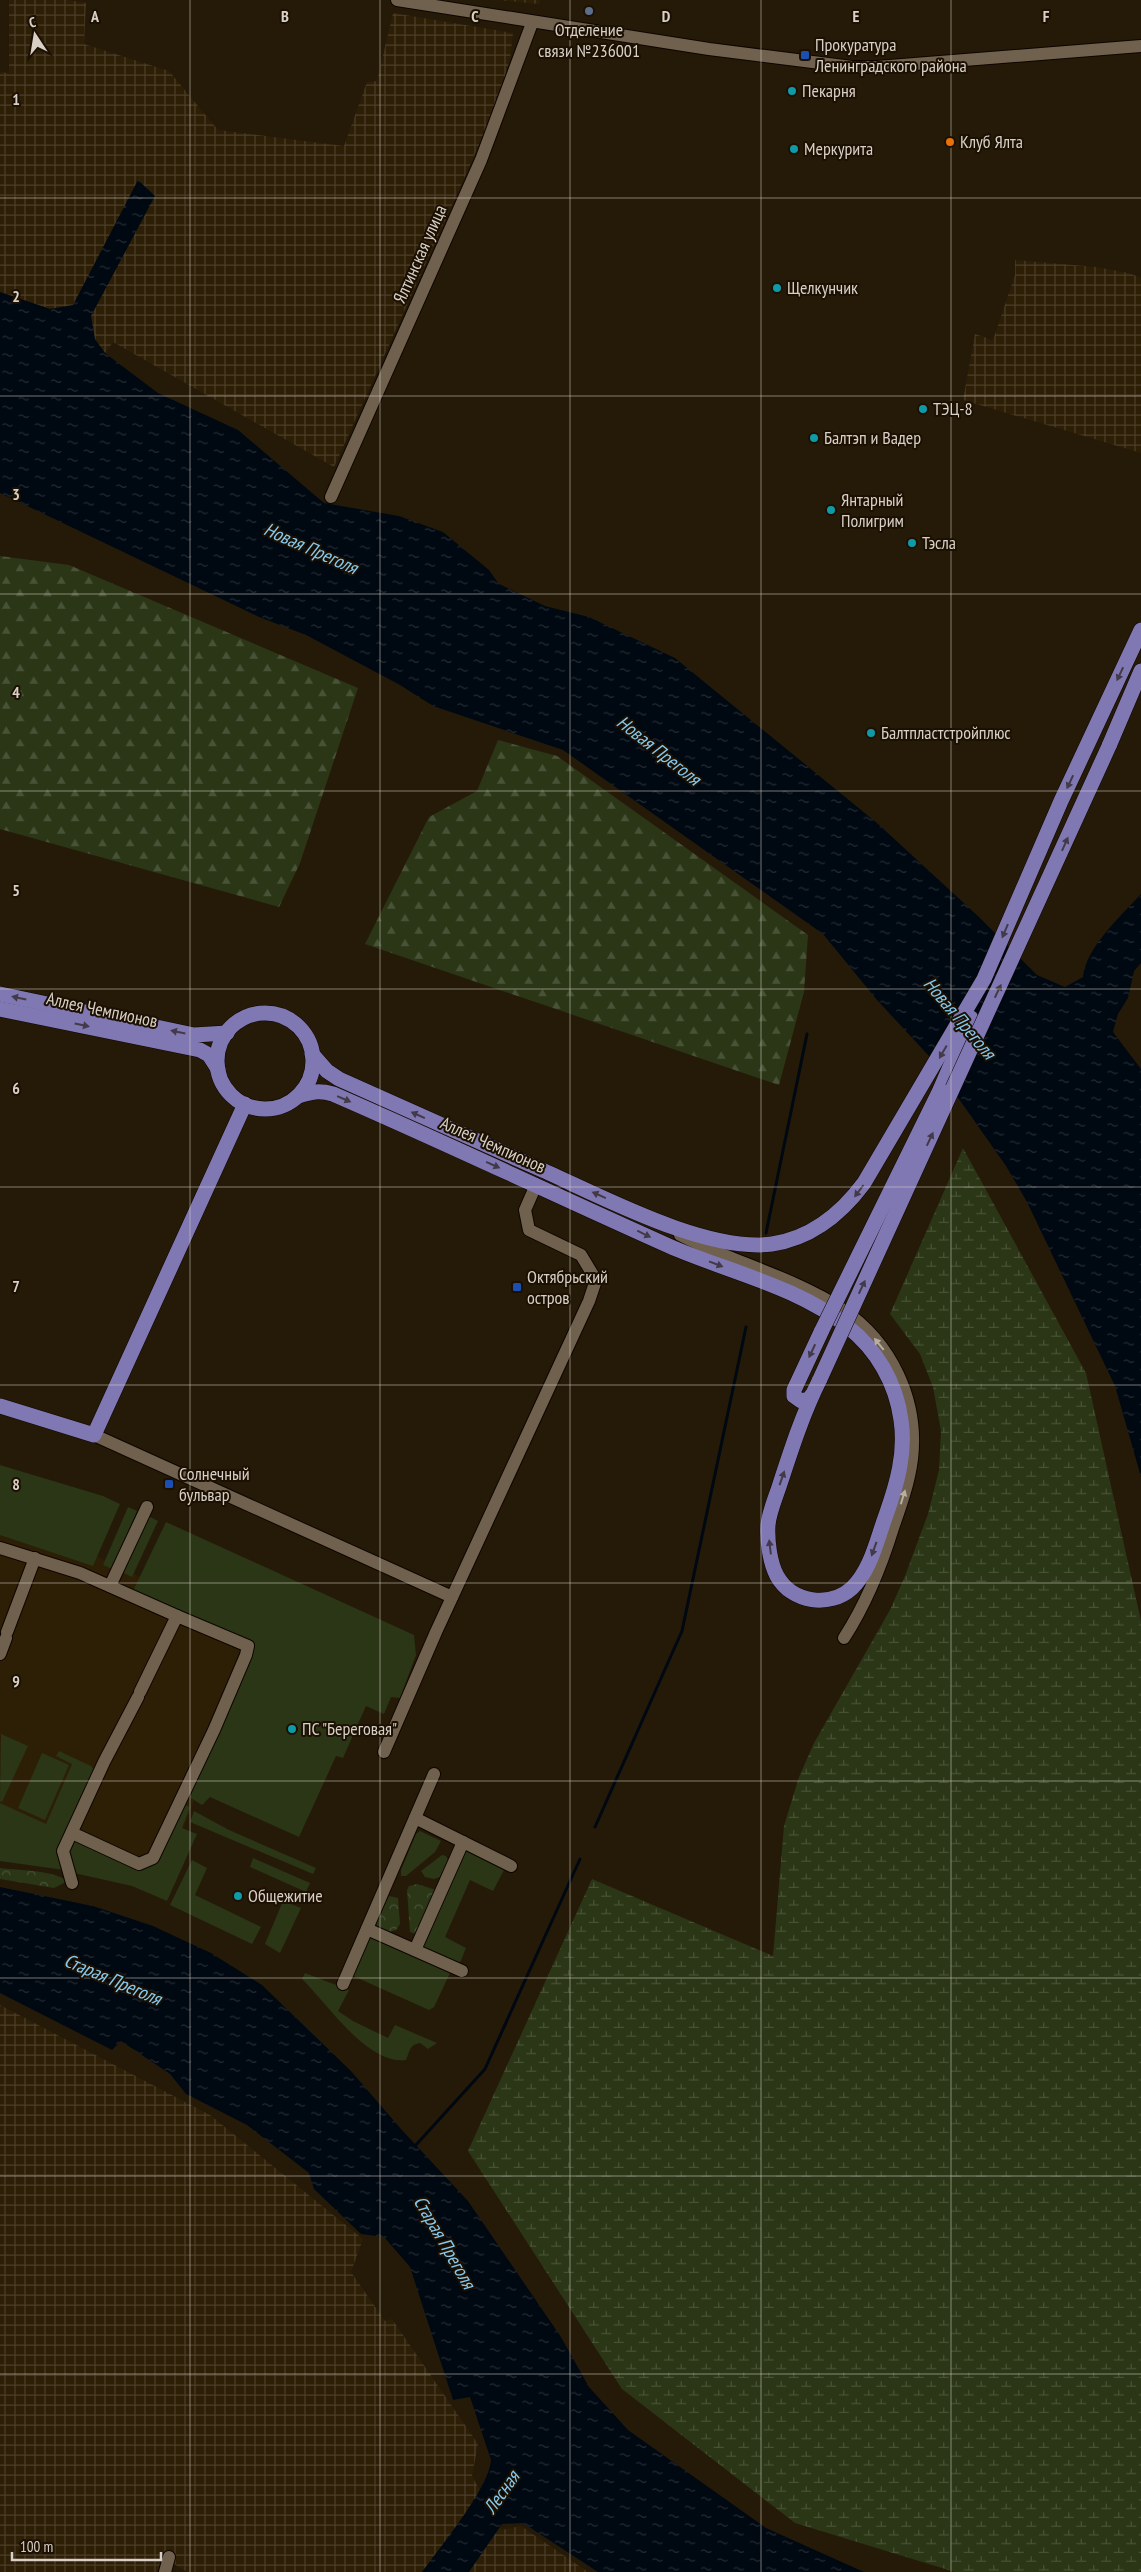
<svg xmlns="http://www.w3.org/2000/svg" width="1141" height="2572" font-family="'PT Sans Narrow',sans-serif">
	<defs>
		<pattern id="industrial-grid" width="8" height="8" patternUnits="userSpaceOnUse" patternTransform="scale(1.25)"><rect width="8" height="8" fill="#2d1e06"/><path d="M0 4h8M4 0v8" fill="none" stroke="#4b3e29"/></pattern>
		<pattern id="forest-firs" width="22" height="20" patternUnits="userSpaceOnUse" patternTransform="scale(1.25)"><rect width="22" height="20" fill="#2a3616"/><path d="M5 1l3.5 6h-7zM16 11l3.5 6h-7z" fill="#485236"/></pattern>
		<pattern id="wetland-marsh" width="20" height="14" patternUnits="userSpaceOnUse" patternTransform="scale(1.25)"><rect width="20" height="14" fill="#2a3616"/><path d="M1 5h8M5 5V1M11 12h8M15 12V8" fill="none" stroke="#485236"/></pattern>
		<pattern id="park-crowns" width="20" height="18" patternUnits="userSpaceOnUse" patternTransform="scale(1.25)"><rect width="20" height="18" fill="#2a3616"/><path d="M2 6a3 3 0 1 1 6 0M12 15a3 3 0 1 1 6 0" fill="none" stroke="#485236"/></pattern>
		<pattern id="water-ripples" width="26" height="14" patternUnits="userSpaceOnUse" patternTransform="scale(1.25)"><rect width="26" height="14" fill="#000812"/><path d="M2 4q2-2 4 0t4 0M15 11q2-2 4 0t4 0" fill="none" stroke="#242b33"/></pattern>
	</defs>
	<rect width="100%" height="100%" fill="#251a08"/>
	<polygon fill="#2d1e06" points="0,1521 83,1550 268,1636 197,1794 158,1892 0,1848"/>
	<g fill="url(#industrial-grid)">
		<polygon points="9,0 68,0 86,3 84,44 169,71 218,130 344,146 367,82 377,81 393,13 513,33 510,59 498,103 334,467 113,342 105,353 50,309 0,292 0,72 9,73"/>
		<polygon points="497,0 540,0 539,4"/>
		<polygon points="1015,260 1096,267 1129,273 1141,278 1141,453 963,400 975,334 993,340 1015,275"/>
		<polygon points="0,2005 210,2115 363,2239 351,2272 385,2321 392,2319 478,2444 472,2476 502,2530 521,2526 588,2572 187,2572 163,2557 157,2572 0,2572"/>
	</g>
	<g fill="#2a3616">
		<polygon points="0,1465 103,1496 120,1504 93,1566 0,1535"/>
		<polygon points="128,1507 137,1511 112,1569 103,1565"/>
		<polygon points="148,1516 158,1521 132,1577 122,1572"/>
		<polygon points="166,1522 414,1635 416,1655 400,1698 391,1697 384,1714 366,1706 343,1758 336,1756 299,1837 210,1797 202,1805 186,1795 251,1650 133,1591"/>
		<polygon points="1,1734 28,1746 2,1802 0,1801"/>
		<polygon points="59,1751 91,1766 96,1772 60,1849 64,1870 0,1861 0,1803 46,1824 72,1764 56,1756"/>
		<polygon points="42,1753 69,1765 45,1820 18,1808"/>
		<polygon points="181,1803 190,1807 182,1828 197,1834 167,1901 132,1886 74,1873 67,1850 75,1839 139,1868"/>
		<polygon points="194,1811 229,1830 316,1868 313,1874 190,1822"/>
		<polygon points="420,1831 441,1841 435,1852 406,1876 401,1876 401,1870 416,1834"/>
		<polygon points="466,1849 502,1865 504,1870 493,1891 470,1880 445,1937 466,1948 459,1965 422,1948"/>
		<polygon points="442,1855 446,1856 448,1860 440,1877 434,1879 425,1877 421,1871"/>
		<polygon points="253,1858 310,1883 306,1892 250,1867"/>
		<polygon points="192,1860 207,1868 195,1895 261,1927 252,1944 170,1905"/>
		<polygon points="283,1901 301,1908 280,1953 265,1944"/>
		<polygon points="372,1936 451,1971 434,2007 429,2010 351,1975 367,1938"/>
		<path d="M305 1973 349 1990 338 2011 353 2021 388 2038 395 2025 437 2043 428 2049 420 2043C409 2045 410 2051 406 2060 367 2065 327 2003 302 1979Z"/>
	</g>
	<g fill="url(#forest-firs)">
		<polygon points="0,556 69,565 358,688 300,863 279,907 0,829"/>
		<polygon points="498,740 557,756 808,935 804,992 779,1085 365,944 429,817 477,791"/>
	</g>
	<polygon fill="url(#wetland-marsh)" points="963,1148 1086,1373 1141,1621 1141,2572 955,2572 795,2523 622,2389 468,2151 592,1879 773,1956 784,1826 799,1777 814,1743 890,1610 905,1576 928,1514 939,1470 941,1431 933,1387 920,1354 890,1314"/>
	<g fill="url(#park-crowns)">
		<path d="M0 1868C22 1871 48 1869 68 1881L54 1888 0 1879Z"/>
		<polygon points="417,1884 436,1890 416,1934 410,1932 407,1890 409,1886"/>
		<polygon points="389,1896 398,1898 400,1924 396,1930 389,1932 377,1928 376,1922"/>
	</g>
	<g fill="url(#water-ripples)">
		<path d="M138 180 155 196 91 316 95 339 105 353 158 393 238 430 324 503 399 516 443 532 489 570 499 584 545 606 589 617 675 658 877 823 979 917 1037 975 1065 987 1083 977C1086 947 1121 916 1141 894V963L1134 971 1128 998 1118 1014 1113 1032 1141 1069V1477L1115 1386 1027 1202 1006 1166 928 1055 877 1000 823 934 563 750 433 706 400 685 306 635 259 617 0 493V292L50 309 73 305Z"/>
		<path d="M0 1887 93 1906 153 1926 211 1953 262 1985 351 2071 401 2129 468 2201 561 2337 589 2387 628 2430 766 2528 864 2572H598L523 2523 502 2524 469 2572H422C440 2547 489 2488 491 2460L470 2397 453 2400 410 2267 384 2237 361 2234 314 2189 309 2173 247 2125 186 2094 170 2074 121 2041 112 2050 0 1993Z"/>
	</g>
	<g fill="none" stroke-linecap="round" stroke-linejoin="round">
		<g stroke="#000812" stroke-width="3">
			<polyline points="766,1233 807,1034"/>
			<polyline points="595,1827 682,1631 746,1327"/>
			<polyline points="415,2146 485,2069 580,1859"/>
		</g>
		<defs>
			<g id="minor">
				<polyline points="397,0 709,49 852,67 877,67 1141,46"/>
				<polyline points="331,497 481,160 532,23"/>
				<path d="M680 1235C732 1262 793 1277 842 1309 891 1342 919 1400 912 1459 909 1483 901 1505 893 1528 881 1567 866 1604 844 1638"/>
				<polyline points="94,1435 452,1597"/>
				<polyline points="0,1548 80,1573 177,1616"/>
				<polyline points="110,1586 147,1507"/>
				<polyline points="7,1632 35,1558"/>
				<polyline points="0,1654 6,1638"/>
				<polyline points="384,1752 436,1632 589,1301 596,1280 581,1255 529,1230 525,1210 536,1185"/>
				<polyline points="415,1818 511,1866"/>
				<polyline points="72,1833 139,1864 153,1858 214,1730 246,1655 248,1646 177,1616 140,1692"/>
				<polyline points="72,1883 63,1851 104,1762 138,1697"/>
				<polyline points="367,1929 462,1971"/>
				<polyline points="415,1950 463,1842"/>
				<polyline points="343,1984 434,1774"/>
				<polyline points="165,2572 169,2557"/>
			</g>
			<g id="major">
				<polyline points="1109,746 1141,671"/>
				<polyline points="0,994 194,1035 227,1033"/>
				<polyline points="0,1009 200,1050 209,1055 218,1069"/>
				<circle cx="265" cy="1061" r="48"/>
				<path d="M312 1054 327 1071 339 1079C406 1109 473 1139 540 1169 601 1196 706 1253 772 1244 812 1238 841 1214 864 1183L984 979 1061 801 1141 630"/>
				<polyline points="940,1090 971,1018"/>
				<path d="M298 1096C311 1092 319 1090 333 1094 446 1143 557 1196 669 1246 728 1272 797 1286 848 1327 877 1350 896 1383 901 1420 906 1453 897 1484 886 1515 877 1539 871 1570 852 1588 830 1608 792 1603 777 1576 770 1563 767 1541 768 1525 769 1513 775 1499 779 1487 791 1450 803 1413 820 1379"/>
				<polyline points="812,1395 809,1399 801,1401 794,1396 794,1390 822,1330"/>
				<polyline points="0,1406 94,1435 245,1104"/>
			</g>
		</defs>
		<use href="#minor" stroke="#0e0500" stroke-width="14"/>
		<use href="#major" stroke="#0e0500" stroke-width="16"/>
		<use href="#minor" stroke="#6f614e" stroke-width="12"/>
		<use href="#major" stroke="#8078b2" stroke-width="15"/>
		<defs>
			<g id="major-bridge">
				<polyline points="822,1330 940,1090"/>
				<polyline points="820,1379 1109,746"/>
			</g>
		</defs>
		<use href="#major-bridge" stroke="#0e0500" stroke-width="16" stroke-linecap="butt"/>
		<use href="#major-bridge" stroke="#8078b2" stroke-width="15"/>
	</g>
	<defs><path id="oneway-solid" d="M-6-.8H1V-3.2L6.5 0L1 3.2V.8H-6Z" transform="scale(1.25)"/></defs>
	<g fill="#433a48">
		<use href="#oneway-solid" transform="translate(1120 674) rotate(115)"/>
		<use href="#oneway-solid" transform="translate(1070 782) rotate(115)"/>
		<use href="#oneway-solid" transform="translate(1065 844) rotate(-66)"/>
		<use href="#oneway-solid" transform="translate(1005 931) rotate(113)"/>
		<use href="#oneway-solid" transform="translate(998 991) rotate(-65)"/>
		<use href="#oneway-solid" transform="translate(19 998) rotate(-168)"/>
		<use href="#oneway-solid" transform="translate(82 1025) rotate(12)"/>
		<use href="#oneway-solid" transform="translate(178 1032) rotate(-168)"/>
		<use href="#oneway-solid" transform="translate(943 1052) rotate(120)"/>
		<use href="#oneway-solid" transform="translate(344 1099) rotate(23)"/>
		<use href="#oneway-solid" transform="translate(418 1115) rotate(-156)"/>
		<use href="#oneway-solid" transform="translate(930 1139) rotate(-65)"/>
		<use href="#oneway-solid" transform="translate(493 1165) rotate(24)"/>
		<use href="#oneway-solid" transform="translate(859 1191) rotate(127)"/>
		<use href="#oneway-solid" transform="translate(599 1195) rotate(-156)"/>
		<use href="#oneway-solid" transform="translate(644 1234) rotate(26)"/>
		<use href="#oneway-solid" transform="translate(716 1264) rotate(21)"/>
		<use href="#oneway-solid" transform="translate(862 1287) rotate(-65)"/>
		<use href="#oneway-solid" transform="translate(812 1351) rotate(115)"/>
		<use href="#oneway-solid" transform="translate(782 1478) rotate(-71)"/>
		<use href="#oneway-solid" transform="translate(770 1547) rotate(-97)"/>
		<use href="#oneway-solid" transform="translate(874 1549) rotate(110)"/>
	</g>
	<g fill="#b8afa2">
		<use href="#oneway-solid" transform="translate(879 1344) rotate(-129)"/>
		<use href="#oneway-solid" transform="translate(903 1497) rotate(-73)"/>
	</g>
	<path fill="none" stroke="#d8d0c6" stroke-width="1" stroke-opacity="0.55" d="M190 0V2572M380 0V2572M570 0V2572M761 0V2572M951 0V2572M0 198H1141M0 396H1141M0 594H1141M0 791H1141M0 989H1141M0 1187H1141M0 1385H1141M0 1583H1141M0 1781H1141M0 1978H1141M0 2176H1141M0 2374H1141"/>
	<circle fill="#5c6f8a" stroke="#1b1002" stroke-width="2" cx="589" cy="11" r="5"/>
	<g fill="#1a4fb4" stroke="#1b1002" stroke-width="2">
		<rect x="800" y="50" width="10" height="10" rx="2.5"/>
		<rect x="512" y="1282" width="10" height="10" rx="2.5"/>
		<rect x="164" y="1479" width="10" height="10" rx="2.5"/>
	</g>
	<g fill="#0f9aa8" stroke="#1b1002" stroke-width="2">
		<circle cx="792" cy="91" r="5"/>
		<circle cx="794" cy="149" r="5"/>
		<circle cx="777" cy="288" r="5"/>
		<circle cx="923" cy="409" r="5"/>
		<circle cx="814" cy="438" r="5"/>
		<circle cx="831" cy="510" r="5"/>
		<circle cx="912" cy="543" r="5"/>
		<circle cx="871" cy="733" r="5"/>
		<circle cx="292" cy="1729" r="5"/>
		<circle cx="238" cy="1896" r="5"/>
	</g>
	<circle fill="#e8710a" stroke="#1b1002" stroke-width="2" cx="950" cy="142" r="5"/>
	<g text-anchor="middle" stroke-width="4" stroke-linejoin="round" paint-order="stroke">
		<g font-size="18" fill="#d8d0c6" stroke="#1b1002" text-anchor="start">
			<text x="589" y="36" text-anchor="middle">Отделение<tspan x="589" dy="21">связи №236001</tspan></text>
			<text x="815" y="51">Прокуратура<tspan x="815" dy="21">Ленинградского района</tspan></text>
			<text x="802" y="97">Пекарня</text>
			<text x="960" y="148">Клуб Ялта</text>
			<text x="804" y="155">Меркурита</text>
			<text x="787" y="294">Щелкунчик</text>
			<text x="933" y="415">ТЭЦ-8</text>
			<text x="824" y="444">Балтэп и Вадер</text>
			<text x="841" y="506">Янтарный<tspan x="841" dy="21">Полигрим</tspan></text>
			<text x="922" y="549">Тэсла</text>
			<text x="881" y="739">Балтпластстройплюс</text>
			<text x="527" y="1283">Октябрьский<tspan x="527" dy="21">остров</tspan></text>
			<text x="179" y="1480">Солнечный<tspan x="179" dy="21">бульвар</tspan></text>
			<text x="302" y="1735">ПС "Береговая"</text>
			<text x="248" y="1902">Общежитие</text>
		</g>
		<g font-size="18" fill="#d8d0c6" stroke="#1b1002">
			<text transform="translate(420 254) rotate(-66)" y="6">Ялтинская улица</text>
			<text transform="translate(102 1010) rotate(12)" y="6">Аллея Чемпионов</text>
			<text transform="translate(493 1145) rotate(24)" y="6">Аллея Чемпионов</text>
		</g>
		<g font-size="19" font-style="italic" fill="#86caf0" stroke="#1b1002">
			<text transform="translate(311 548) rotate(24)" y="7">Новая Преголя</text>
			<text transform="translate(659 750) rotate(38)" y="7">Новая Преголя</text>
			<text transform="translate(960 1018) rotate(50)" y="7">Новая Преголя</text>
			<text transform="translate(113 1979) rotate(23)" y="7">Старая Преголя</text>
			<text transform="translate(445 2242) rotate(60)" y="7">Старая Преголя</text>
			<text transform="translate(501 2492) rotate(-55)" y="7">Лесная</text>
		</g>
	</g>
	<g font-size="16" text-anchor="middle" font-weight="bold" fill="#d8d0c6" stroke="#1b1002" stroke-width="4" stroke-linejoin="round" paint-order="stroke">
		<text x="95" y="22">A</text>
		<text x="285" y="22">B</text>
		<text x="475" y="22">C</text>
		<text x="666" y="22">D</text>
		<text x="856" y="22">E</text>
		<text x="1046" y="22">F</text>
		<text x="16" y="105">1</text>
		<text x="16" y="302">2</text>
		<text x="16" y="500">3</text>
		<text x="16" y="698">4</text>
		<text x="16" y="896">5</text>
		<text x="16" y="1094">6</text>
		<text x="16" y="1292">7</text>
		<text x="16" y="1490">8</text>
		<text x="16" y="1687">9</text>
	</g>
	<g transform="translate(35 35) rotate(348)" stroke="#1b1002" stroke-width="4" paint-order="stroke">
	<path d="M0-4L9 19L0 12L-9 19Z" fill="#d8d0c6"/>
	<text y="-8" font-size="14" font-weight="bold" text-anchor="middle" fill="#d8d0c6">С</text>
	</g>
	<path d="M12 2552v8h149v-8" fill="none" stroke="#d8d0c6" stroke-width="2.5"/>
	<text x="20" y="2552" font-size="15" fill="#d8d0c6" stroke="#1b1002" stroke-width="4" paint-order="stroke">100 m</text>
</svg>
